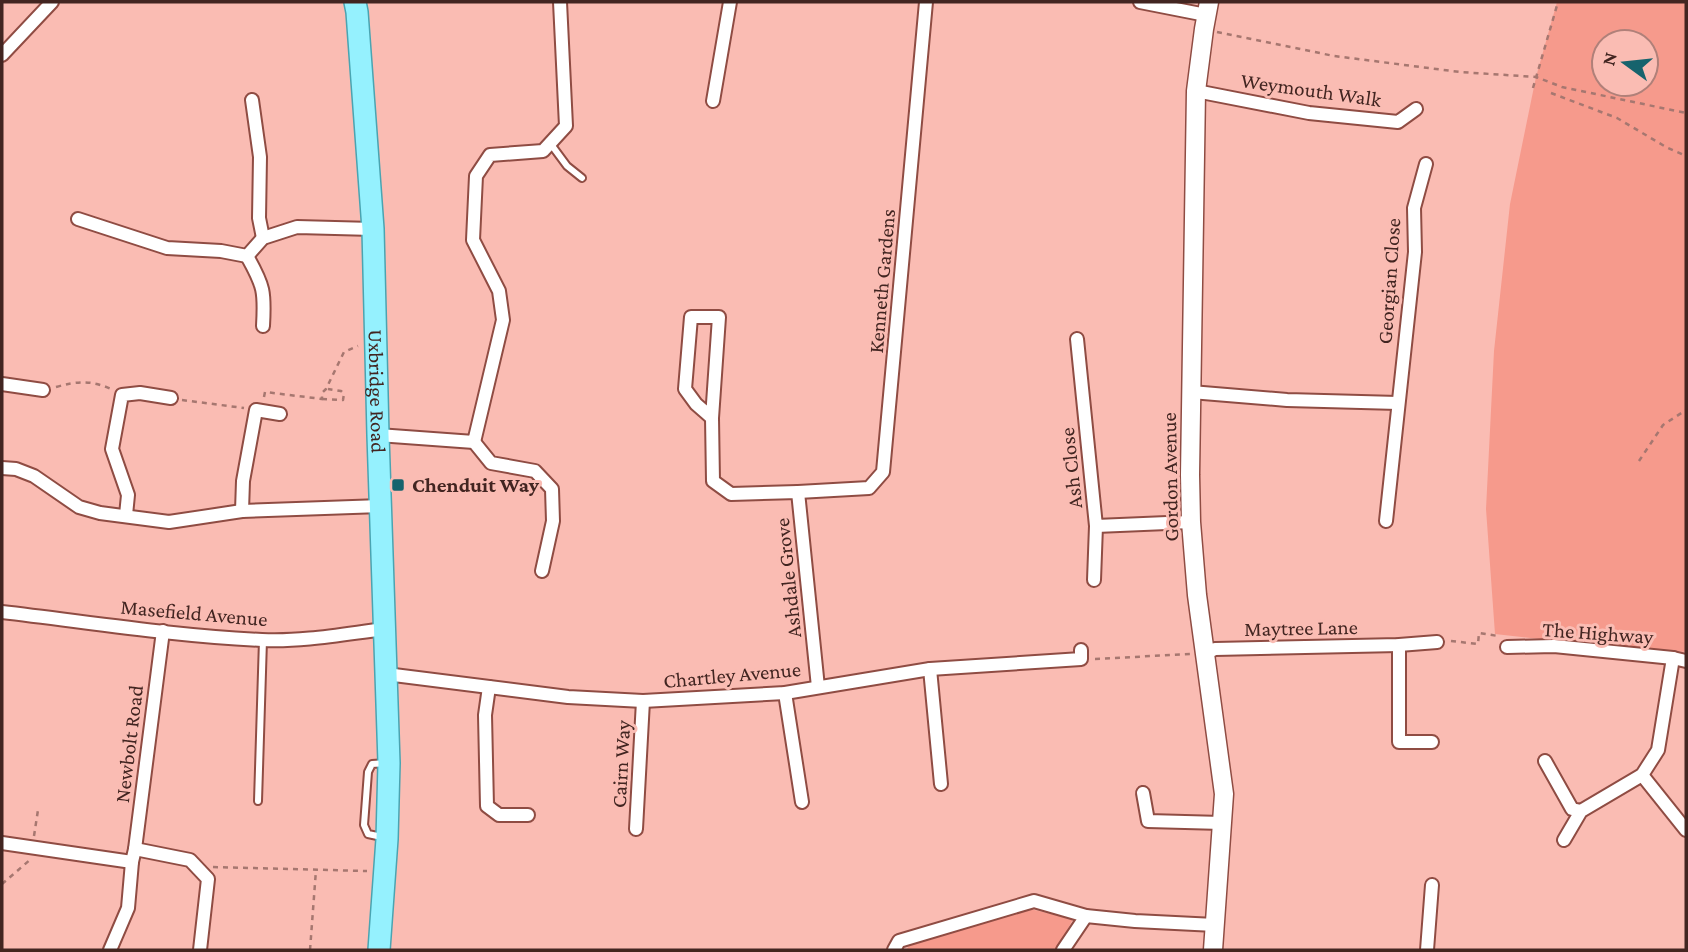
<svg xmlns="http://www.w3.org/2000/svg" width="1688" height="952" font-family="'Crimson Pro',serif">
	<rect width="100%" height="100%" fill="#fabcb3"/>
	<g fill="#f69a8c" fill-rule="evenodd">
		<path d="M1557 2H1686V652L1576 643 1495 634 1486 509 1494 351 1510 204 1536 77ZM1604 42H1646V84H1604Z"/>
		<polygon points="1030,909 1073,919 1057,950 906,950 912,941"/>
	</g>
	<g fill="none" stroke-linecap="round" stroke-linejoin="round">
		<defs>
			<g id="lane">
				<polyline points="550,143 567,166 582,178"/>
				<polyline points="258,801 263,640"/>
				<polyline points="382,837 368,834 364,825 368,772 372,764 387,763"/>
			</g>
			<g id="street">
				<polyline points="1140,2 1206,15"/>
				<polyline points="2,55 52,2"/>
				<polyline points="1196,91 1309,113 1398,122 1416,109"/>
				<polyline points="252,100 260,157 259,218 263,238"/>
				<polyline points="713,101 730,2"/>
				<polyline points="78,219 167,248 221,251 247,256 263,238 297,227 373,229"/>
				<path d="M247 256C264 286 265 292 263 326"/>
				<polyline points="1077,339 1096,526 1191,522"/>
				<polyline points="2,384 43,390"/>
				<polyline points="1191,392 1287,400 1398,403"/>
				<polyline points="712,418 696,404 685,389 691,317 719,317 712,418 713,481 731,494 798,492 818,687"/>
				<polyline points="378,435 474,442 503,320 499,291 473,240 476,176 490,155 543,151 566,126 560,2"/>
				<polyline points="474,442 491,463 535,471 552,489 553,521 542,571"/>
				<polyline points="2,468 16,469 34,476 79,507 100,513 169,522 242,511 381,506"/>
				<polyline points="798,492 869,488 883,472 926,2"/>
				<polyline points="242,511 243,481 256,410 280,414"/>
				<polyline points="126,515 128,495 112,449 122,395 140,393 171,398"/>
				<polyline points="1386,521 1415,252 1414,208 1426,164"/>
				<polyline points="1094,580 1096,526"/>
				<path d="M2 612C88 622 175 636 262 640 302 642 344 634 384 629"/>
				<polyline points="1399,645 1399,742 1432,742"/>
				<polyline points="1507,647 1554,646 1673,658 1686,661"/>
				<polyline points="1204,654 1215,649 1399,645 1437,642"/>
				<polyline points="930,669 941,784"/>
				<polyline points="386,674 568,697 643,701 785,693 930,669 1081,659 1081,650"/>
				<polyline points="489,687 485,715 487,806 499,815 528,815"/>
				<polyline points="785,693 802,802"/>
				<polyline points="1545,761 1572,809 1581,811"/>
				<polyline points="1642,775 1686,830"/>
				<polyline points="1143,793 1148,821 1222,823"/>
				<polyline points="636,829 643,701"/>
				<polyline points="1564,840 1581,811 1642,775 1658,750 1673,658"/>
				<polyline points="2,843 132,862"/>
				<polyline points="135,849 190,860 208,879 200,950"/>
				<polyline points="110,950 128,908 132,862 135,849 163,631"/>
				<polyline points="894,950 899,941 1034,901 1086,916 1135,921 1215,925"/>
				<polyline points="1063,950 1086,916"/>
				<polyline points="1427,950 1432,885"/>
			</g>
			<polyline id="secondary" points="1209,2 1204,29 1196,91 1190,475 1191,522 1197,595 1224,794 1213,950"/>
			<g id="primary">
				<path id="s1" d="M355 2 357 12 373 229 378 435 389 763 387 839 379 950"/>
			</g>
		</defs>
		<use href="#lane" stroke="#8f4c43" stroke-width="10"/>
		<use href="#street" stroke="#8f4c43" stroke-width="16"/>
		<use href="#secondary" stroke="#8f4c43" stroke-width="21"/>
		<use href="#primary" stroke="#4aa4b1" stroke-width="24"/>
		<g stroke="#a67770" stroke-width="2.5" stroke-dasharray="5 5" stroke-linecap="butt">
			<polyline points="1217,32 1334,56 1460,72 1536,77 1562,87 1686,113"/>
			<polyline points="1533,88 1558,2"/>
			<polyline points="1551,93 1617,118 1666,147 1686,156"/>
			<path d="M56 387C77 381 91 380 111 389"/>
			<polyline points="264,397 265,392 322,399 322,393 326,389 344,352 358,346"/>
			<polyline points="322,399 343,400 344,394 341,391 328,389"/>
			<polyline points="182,400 244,408"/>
			<polyline points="1639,461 1663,425 1686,410"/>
			<polyline points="1451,641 1478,644 1479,633 1498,636 1498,638"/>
			<polyline points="1095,659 1190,654"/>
			<polyline points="34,836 38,810"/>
			<polyline points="213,867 367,871"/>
			<polyline points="2,884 31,859"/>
			<polyline points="310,950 316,870"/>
		</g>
		<use href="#lane" stroke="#fff" stroke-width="6"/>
		<use href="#street" stroke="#fff" stroke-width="12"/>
		<use href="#secondary" stroke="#fff" stroke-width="18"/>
		<use href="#primary" stroke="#95f1fe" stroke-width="21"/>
	</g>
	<rect fill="#16636d" stroke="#fabcb3" stroke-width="2.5" x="391" y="478" width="14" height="14" rx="3.5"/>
	<g text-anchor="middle" stroke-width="6" stroke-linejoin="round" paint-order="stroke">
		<g font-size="21" fill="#422521" stroke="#fabcb3">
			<text transform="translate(1311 90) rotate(8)" y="7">Weymouth Walk</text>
			<text transform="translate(882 281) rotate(-85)" y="7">Kenneth Gardens</text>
			<text transform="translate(1389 281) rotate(-86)" y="7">Georgian Close</text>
			<text dy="7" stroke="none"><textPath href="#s1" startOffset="390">Uxbridge Road</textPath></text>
			<text transform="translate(1071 468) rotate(-96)" y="7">Ash Close</text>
			<text transform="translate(1170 477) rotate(-91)" y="7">Gordon Avenue</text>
			<text transform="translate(788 578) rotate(-96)" y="7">Ashdale Grove</text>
			<text transform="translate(194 613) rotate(5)" y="7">Masefield Avenue</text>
			<text transform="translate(1301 628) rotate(-1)" y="7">Maytree Lane</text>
			<text transform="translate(1598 633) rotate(4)" y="7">The Highway</text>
			<text transform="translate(732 675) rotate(-5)" y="7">Chartley Avenue</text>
			<text transform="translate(129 744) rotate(-83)" y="7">Newbolt Road</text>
			<text transform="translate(621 764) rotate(-87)" y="7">Cairn Way</text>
		</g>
		<g font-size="21" font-weight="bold" fill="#422521" stroke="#fabcb3" text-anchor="start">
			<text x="412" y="492">Chenduit Way</text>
		</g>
	</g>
	<rect width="1688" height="952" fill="none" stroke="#422521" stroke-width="7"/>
	<g transform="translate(1625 63) rotate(285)"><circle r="33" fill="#fabcb3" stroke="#b08079" stroke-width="2"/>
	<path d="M0-5L12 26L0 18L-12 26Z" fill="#16636d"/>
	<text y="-10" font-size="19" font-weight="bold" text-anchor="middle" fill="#422521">N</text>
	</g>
</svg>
